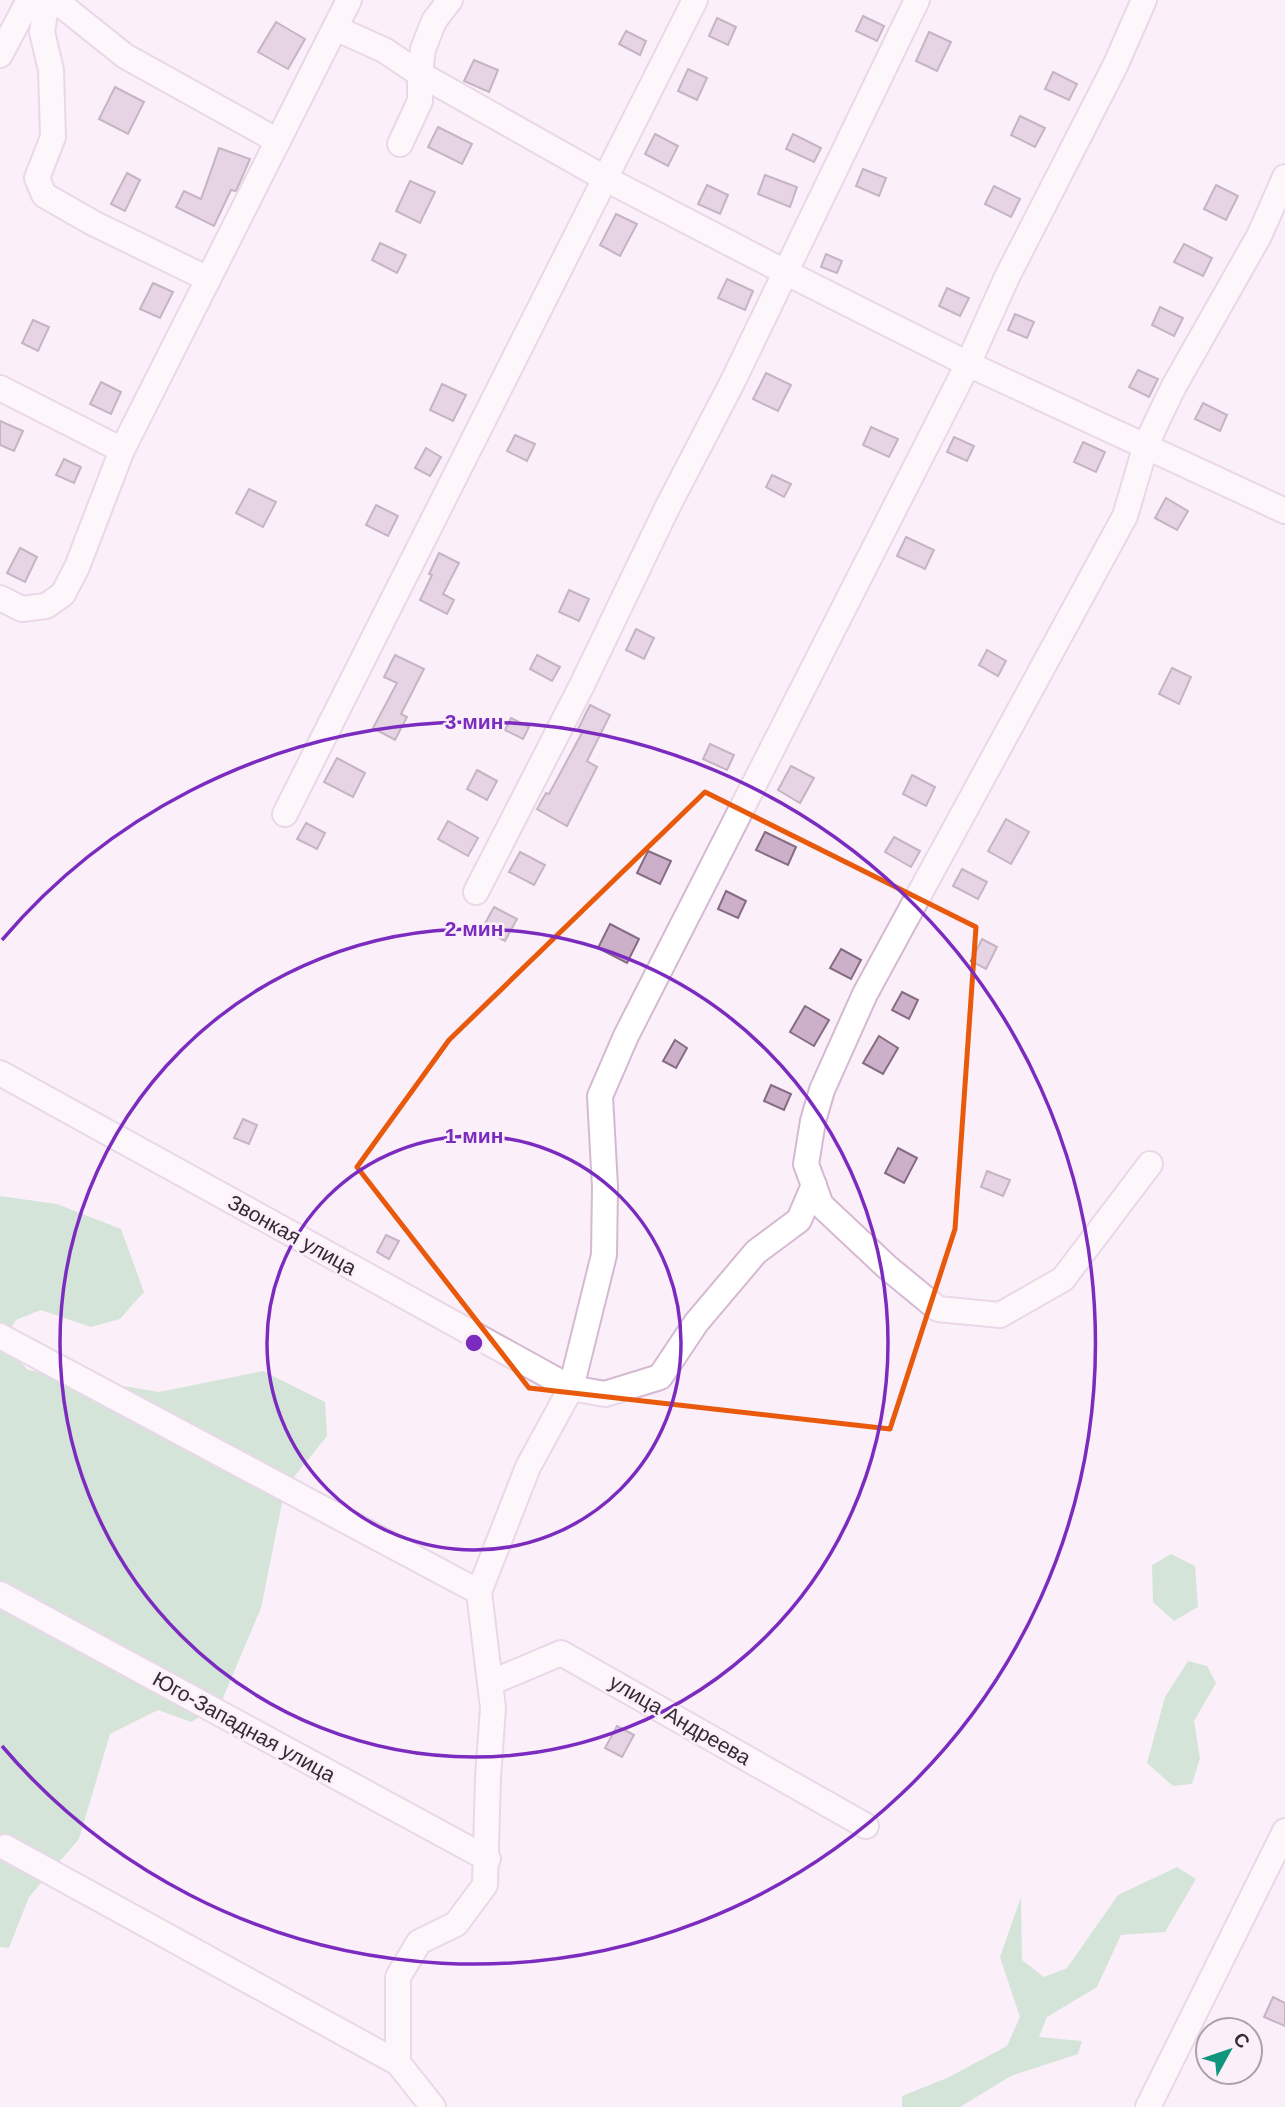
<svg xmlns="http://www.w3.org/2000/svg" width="1285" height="2107" font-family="Helvetica,sans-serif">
	<rect width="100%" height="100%" fill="#fbf0fa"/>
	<g fill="#a5d6af">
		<polygon points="0,1196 57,1204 121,1229 144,1292 120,1319 91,1327 41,1310 16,1320 2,1343 28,1370 159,1392 263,1371 325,1402 327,1436 285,1488 261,1608 220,1705 191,1722 158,1710 110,1734 79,1839 29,1897 9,1948 0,1947"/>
		<polygon points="1171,1554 1195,1566 1198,1607 1174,1621 1153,1602 1152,1565"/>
		<polygon points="1188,1661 1207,1666 1216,1683 1194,1721 1200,1758 1192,1784 1173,1786 1147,1763 1165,1697"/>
		<polygon points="1177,1867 1196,1879 1165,1932 1121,1935 1097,1987 1047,2017 1039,2037 1082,2041 1078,2054 1011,2076 960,2107 902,2107 902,2096 947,2078 1007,2046 1020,2017 1000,1957 1021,1897 1022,1960 1044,1977 1067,1968 1118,1895"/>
	</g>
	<g fill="#ccb0c9" stroke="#856b83" stroke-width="2">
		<polygon points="863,16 884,26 877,41 856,31"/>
		<polygon points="717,18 736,27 728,45 709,36"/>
		<polygon points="276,22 305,39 288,69 258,52"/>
		<polygon points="626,31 646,41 640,55 619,44"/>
		<polygon points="929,32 951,42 937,71 916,61"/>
		<polygon points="474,60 498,70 489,92 464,81"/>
		<polygon points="688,69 707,78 697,100 678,91"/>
		<polygon points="1053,72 1077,84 1069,100 1045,89"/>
		<polygon points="115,87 144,102 128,134 99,119"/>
		<polygon points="1020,116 1045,128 1035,147 1011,135"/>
		<polygon points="438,127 472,144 462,164 428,147"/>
		<polygon points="655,134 678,146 668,166 645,154"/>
		<polygon points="793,134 821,148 814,162 786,149"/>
		<polygon points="219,148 250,159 236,191 231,190 214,226 176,207 184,191 201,199"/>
		<polygon points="863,169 886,178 879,196 856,186"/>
		<polygon points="127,173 140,180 125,211 111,204"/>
		<polygon points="765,175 797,187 790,207 758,194"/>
		<polygon points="410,181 435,192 420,223 396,211"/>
		<polygon points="707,185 728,195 720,214 698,204"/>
		<polygon points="1216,185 1238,196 1226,220 1204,209"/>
		<polygon points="994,186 1020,199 1011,217 985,204"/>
		<polygon points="616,214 637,224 620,256 600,245"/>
		<polygon points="380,243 406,255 397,273 372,260"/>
		<polygon points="1184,244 1212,258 1203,276 1174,262"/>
		<polygon points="826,254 842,261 837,273 821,267"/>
		<polygon points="727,279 753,291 745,310 718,298"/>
		<polygon points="153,283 173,292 160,318 140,309"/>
		<polygon points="947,288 969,298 960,316 939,306"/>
		<polygon points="1160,307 1183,318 1174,336 1152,325"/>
		<polygon points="1015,314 1034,322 1027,338 1008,330"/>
		<polygon points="33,320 49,327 38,351 22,343"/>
		<polygon points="1138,370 1158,379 1149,397 1129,387"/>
		<polygon points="766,373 791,385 778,411 753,399"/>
		<polygon points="101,382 121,392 111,414 90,404"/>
		<polygon points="442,384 466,395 453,421 430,410"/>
		<polygon points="1203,403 1227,415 1220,431 1195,419"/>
		<polygon points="0,421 23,431 14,451 0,445"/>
		<polygon points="871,427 898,439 889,457 863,445"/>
		<polygon points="515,435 535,444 527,461 507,451"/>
		<polygon points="954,437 974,446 967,461 947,452"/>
		<polygon points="1083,442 1105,452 1096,472 1074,462"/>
		<polygon points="426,448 441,457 430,476 415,468"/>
		<polygon points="64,459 81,467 74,483 56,475"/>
		<polygon points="772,475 791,484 784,497 766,487"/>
		<polygon points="249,489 276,502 263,527 236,513"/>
		<polygon points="1166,498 1188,511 1177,530 1155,518"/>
		<polygon points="376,505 398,516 388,536 366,525"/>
		<polygon points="906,537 934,550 925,569 897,556"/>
		<polygon points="20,548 37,557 25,582 7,573"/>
		<polygon points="439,553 459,563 443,594 454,600 447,614 420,600 432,575 429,574"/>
		<polygon points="569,590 589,599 579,621 559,612"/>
		<polygon points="636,629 654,638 644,659 626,650"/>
		<polygon points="987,650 1006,661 998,676 979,665"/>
		<polygon points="395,655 424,669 401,714 407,717 395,740 373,728 397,683 384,677"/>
		<polygon points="537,655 560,667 552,681 530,669"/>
		<polygon points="1172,668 1191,677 1179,704 1159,694"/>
		<polygon points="590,705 610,715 587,761 597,767 567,826 537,809 546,793 549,794 583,731 578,729"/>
		<polygon points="511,718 529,727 523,739 505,730"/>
		<polygon points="710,744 734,755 727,770 703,759"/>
		<polygon points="337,758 365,773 353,797 324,782"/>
		<polygon points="791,766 814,778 800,803 778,790"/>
		<polygon points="477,770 497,781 487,800 467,789"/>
		<polygon points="912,775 935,787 926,806 903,794"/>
		<polygon points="1006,819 1029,832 1011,864 988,851"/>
		<polygon points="448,821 478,838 468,856 438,839"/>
		<polygon points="306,823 325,833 317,849 297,839"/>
		<polygon points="765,832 796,847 788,865 756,850"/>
		<polygon points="894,837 920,851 911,867 885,852"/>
		<polygon points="648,851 671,861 660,884 637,873"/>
		<polygon points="520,852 545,865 534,885 509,872"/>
		<polygon points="962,869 987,882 978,899 953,886"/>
		<polygon points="726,891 746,901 738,918 718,909"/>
		<polygon points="494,907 517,919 505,941 482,929"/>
		<polygon points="610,924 639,939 627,963 598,948"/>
		<polygon points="982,939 997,947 986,969 971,961"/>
		<polygon points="841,949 861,960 851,979 830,968"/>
		<polygon points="902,992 918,1000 909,1019 892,1010"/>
		<polygon points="805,1006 829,1020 814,1046 790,1032"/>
		<polygon points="879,1036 898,1048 883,1074 863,1063"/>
		<polygon points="675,1040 687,1048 676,1068 663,1061"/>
		<polygon points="771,1085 791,1094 784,1110 764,1101"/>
		<polygon points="243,1119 257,1125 249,1144 234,1138"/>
		<polygon points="898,1148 917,1158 904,1183 885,1173"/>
		<polygon points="987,1171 1010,1180 1003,1196 981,1187"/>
		<polygon points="386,1235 399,1241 389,1259 377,1252"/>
		<polygon points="617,1726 634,1735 622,1757 605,1748"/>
		<polygon points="1273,1997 1285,2003 1285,2026 1264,2017"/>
	</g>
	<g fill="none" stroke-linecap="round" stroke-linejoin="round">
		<defs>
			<g id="minor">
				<polyline points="47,0 42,32 51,70 53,137 37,178 44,195 93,223 208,279"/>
				<polyline points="55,0 125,56 278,141"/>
				<polyline points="335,28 384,50 420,74 606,179 785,272 968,364 1285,511"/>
				<polyline points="0,55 29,0"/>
				<polyline points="400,144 420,101 420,74 423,49 434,21 450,0"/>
				<polyline points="0,388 122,450"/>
				<polyline points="0,598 22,609 46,606 63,594 77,567 122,450 349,0"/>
				<polyline points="285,814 695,0"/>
				<polyline points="476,892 582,685 667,508 733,381 917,0"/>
				<polyline points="0,1073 571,1388 604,1255 605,1187 600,1096 626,1036 968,364 1007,277 1115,66 1144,0"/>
				<polyline points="1150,1164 1063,1279 1000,1315 938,1309 887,1267 821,1205 806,1164 813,1121 822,1090 865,994 1125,516 1146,445 1159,417 1174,386 1259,236 1285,177"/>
				<polyline points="0,1336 479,1592"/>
				<polyline points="0,1594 488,1859"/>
				<polyline points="490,1683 561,1653 866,1826"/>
				<polyline points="5,1847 398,2063"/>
				<polyline points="433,2107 398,2063 398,1977 419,1942 456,1924 485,1885 488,1777 493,1708 479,1592 528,1467 571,1388 605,1394 660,1377 696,1323 756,1252 799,1220 814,1185"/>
				<polyline points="1148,2107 1285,1831"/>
			</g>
		</defs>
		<use href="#minor" stroke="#d5b9d2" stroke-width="28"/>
		<use href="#minor" stroke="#fff" stroke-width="24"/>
	</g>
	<path d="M0 0H1285V2107H0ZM705 792 976 927 955 1229 890 1429 529 1388 357 1167 449 1040Z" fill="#fbf0fa" fill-opacity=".55" fill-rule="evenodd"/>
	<path fill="none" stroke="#e8590c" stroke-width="5" stroke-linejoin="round" d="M705 792 976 927 955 1229 890 1429 529 1388 357 1167 449 1040Z"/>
	<g fill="none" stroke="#7b2cbf" stroke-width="3.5">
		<circle cx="474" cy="1343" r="207"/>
		<circle cx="474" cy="1343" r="414"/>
		<path d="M2 940A621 621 0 1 1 2 1746"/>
	</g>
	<g text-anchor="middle" stroke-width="5" stroke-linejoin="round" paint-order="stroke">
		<g font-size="21" fill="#362b35" stroke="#fbf0fa">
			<text transform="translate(292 1235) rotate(29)" y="7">Звонкая улица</text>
			<text transform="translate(680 1720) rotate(30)" y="7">улица Андреева</text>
			<text transform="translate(244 1727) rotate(29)" y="7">Юго-Западная улица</text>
		</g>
	</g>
	<circle cx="474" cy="1343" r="10" fill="#7b2cbf" stroke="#fbf0fa" stroke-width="3.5"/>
	<g font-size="21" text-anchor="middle" font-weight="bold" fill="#7b2cbf" stroke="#fbf0fa" stroke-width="5" stroke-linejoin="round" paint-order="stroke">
		<text x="474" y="729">3 мин</text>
		<text x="474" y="936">2 мин</text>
		<text x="474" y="1143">1 мин</text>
	</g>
	<g transform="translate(1229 2051) rotate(50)"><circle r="33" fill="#fbf0fa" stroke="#aca1ab" stroke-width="2"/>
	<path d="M0-5L12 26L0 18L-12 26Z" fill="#10957f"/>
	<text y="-10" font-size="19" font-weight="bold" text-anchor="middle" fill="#362b35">С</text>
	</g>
</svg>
